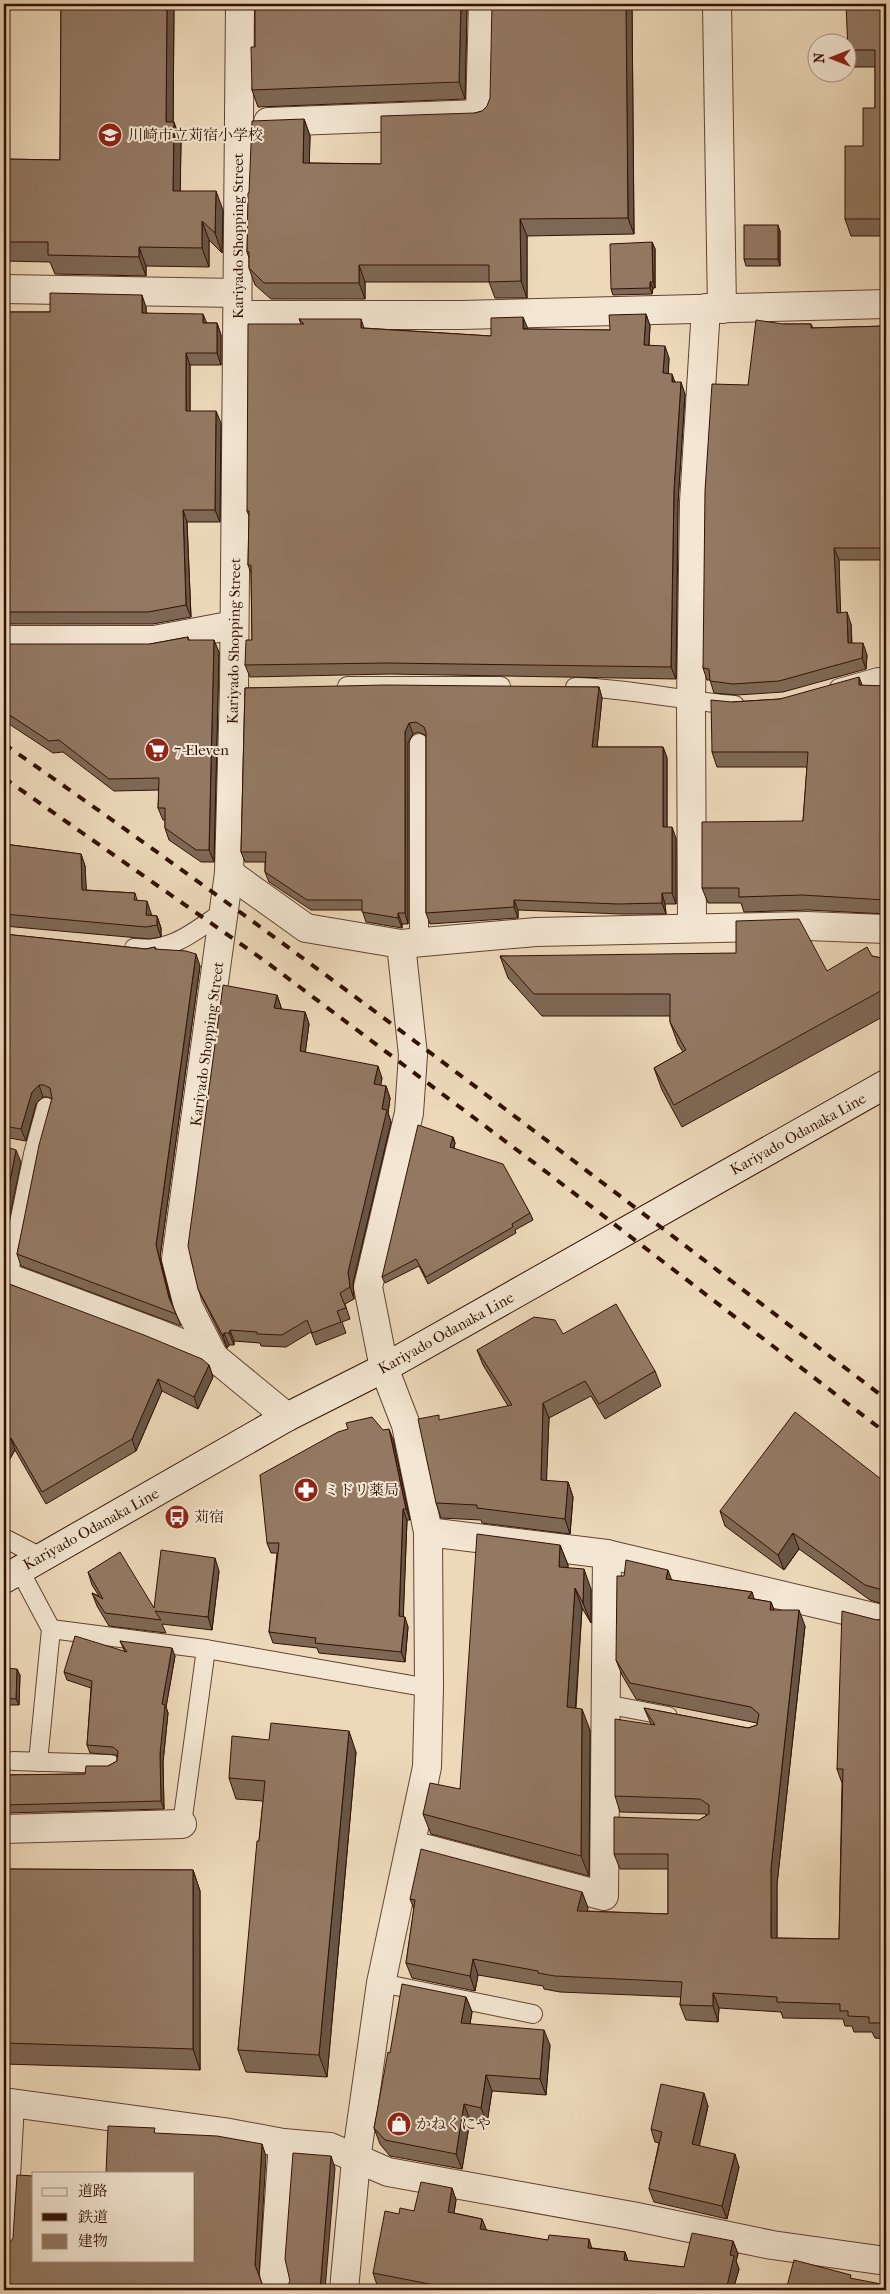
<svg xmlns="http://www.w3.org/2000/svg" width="890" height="2294" font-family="'IM FELL French Canon','Noto Serif JP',serif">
	<rect width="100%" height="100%" fill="#edd9ba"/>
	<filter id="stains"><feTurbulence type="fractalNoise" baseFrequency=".004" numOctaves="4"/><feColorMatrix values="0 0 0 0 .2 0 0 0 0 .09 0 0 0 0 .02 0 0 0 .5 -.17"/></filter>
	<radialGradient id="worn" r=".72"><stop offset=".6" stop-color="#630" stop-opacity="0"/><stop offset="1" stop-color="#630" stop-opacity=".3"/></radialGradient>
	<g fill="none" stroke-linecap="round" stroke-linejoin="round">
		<defs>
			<g id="lane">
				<polyline points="347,686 501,686"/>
				<path d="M575 687C629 688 682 701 735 705"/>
				<polyline points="839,688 878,677 886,677"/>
				<polyline points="419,743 419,943"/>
				<path d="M134 948C174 952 194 931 226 910"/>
				<polyline points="8,1277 33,1154 46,1107"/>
				<polyline points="4,1538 41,1557"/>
				<polyline points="19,1569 51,1629 38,1762"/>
				<polyline points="51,1629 206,1649 429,1688"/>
				<polyline points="605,1704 668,1716"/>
				<polyline points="13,1761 111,1764"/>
				<polyline points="182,1824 206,1649"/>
				<polyline points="381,1983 533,2014"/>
				<polyline points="7,2249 15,2104"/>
			</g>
			<g id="street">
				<polyline points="717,4 722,309"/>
				<polyline points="268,122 480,114 483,4"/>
				<polyline points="4,289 237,293"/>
				<polyline points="238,315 461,315 886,304"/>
				<polyline points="4,640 154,640 234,625"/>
				<polyline points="229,873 306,928 401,944 536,932 807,926 886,929"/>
				<polyline points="692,928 691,701 694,502 706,308"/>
				<polyline points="4,1276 154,1332 214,1357 287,1417"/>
				<polyline points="214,1357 188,1306 176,1259 229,873 234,688 240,4"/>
				<polyline points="428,1532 607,1554 886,1620"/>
				<polyline points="4,1829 182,1824"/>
				<polyline points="412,1845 604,1896 607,1554"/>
				<polyline points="4,2102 224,2132 283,2143 330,2147 388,2172 632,2216 772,2245 886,2261"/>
				<polyline points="279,2290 274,2273 283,2143"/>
				<polyline points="344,2290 356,2160 381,1983 427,1767 429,1688 428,1532 406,1425 384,1368 368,1287 409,1113 413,1055 401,944"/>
			</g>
			<polyline id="secondary" points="4,1579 287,1417 384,1368 886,1084"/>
		</defs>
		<use href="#lane" stroke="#614332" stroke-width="20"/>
		<use href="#street" stroke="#614332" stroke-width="30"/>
		<use href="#secondary" stroke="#321104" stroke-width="30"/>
		<use href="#lane" stroke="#f3e6d2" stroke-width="18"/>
		<use href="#street" stroke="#f3e6d2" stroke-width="28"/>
		<use href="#secondary" stroke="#f3e6d2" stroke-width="28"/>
		<g stroke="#321104" stroke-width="4" stroke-dasharray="9 9" stroke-linecap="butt">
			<path d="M4 744C305 953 595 1177 886 1399"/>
			<polyline points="4,778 265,961 549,1174 886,1433"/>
		</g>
	</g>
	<g fill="#7e6855" stroke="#321104">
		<polygon points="61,4 174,4 173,122 181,142 180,191 223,210 222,253 209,240 209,267 146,266 146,276 55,274 50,262 4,261 4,159 60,160"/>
		<polygon points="255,4 467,4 465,99 258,107 252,90 255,47"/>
		<polygon points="632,4 634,234 527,236 527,298 495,298 489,282 365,282 365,299 271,299 255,285 249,268 249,258 247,252 249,193 304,119 310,136 309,163 381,164 475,113 482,111"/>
		<polygon points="886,4 886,236 851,236 845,219 863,146 875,108 875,67 853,67 848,52 848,42"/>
		<polygon points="780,231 780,266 746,266 744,259"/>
		<polygon points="652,242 655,249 655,288 653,288 652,294 613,295 611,289"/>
		<polygon points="146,307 146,313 207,323 217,323 221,335 221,365 190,365 190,411 221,423 220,522 187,522 191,617 153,624 4,624 4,312 50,312"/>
		<polygon points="646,314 650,326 649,345 669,358 668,373 685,394 678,502 676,679 390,674 250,677 245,665 252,640 251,573 248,565 249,516 247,511 301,324 299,319 364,328 491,336 527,329 610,330"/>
		<polygon points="783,324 811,324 813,328 886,326 886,560 839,560 840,613 851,624 852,643 867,655 866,669 783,692 737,695 714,693 710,680 707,680 703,668 748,385"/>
		<polygon points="188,637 189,640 219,652 214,862 201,862 169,840 165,828 165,820 163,820 158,808 159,790 114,791 63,752 53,753 9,724 5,712 150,644"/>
		<polygon points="862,686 886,686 886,914 808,910 744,912 741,903 708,903 702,888 803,821 807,767 717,767 712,752 732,702 780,699"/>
		<polygon points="599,687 602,698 597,747 663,747 667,758 667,827 676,838 676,904 665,904 666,914 621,914 518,910 518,918 430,924 426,913 426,736 419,732 413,734 408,743 408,924 402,924 402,928 366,922 362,910 311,910 269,882 265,872 265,862 245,862 241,852 245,688"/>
		<polygon points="4,844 81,854 85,866 86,890 135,893 137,900 151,913 151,915 157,916 161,928 161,937 150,939 4,926"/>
		<polygon points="4,934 146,949 155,947 156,949 200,966 160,1257 172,1304 181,1326 21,1266 17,1254 52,1099 48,1097 43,1097 36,1104 26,1141 4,1137"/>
		<polygon points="500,956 827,971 872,956 886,959 886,1015 682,1127 662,1090 654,1068 683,1052 678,1044 670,1022 670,1016 542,1016 508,978"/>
		<polygon points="277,995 281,1007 281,1009 305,1012 309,1024 305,1052 382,1078 380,1085 386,1086 390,1098 388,1113 391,1122 353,1283 354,1299 345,1304 350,1319 342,1322 346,1333 316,1345 311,1332 286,1347 261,1346 260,1343 234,1341 234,1345 229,1345 227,1348 203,1300 198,1289"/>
		<polygon points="453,1137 455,1143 454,1148 530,1213 533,1220 515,1230 516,1233 428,1284 419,1266 385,1283 382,1277"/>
		<polygon points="4,1282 209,1365 213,1377 198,1409 162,1391 136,1451 46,1504 15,1450 4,1469"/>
		<polygon points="563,1334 655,1371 661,1386 605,1419 591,1396 549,1418 546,1481 568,1482 573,1497 570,1534 482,1523 481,1520 441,1518 436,1503 508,1406 483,1365 477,1350"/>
		<polygon points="383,1430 393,1439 410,1520 407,1520 403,1617 408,1627 405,1662 319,1653 317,1648 273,1643 269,1632 277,1553 271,1553 267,1543"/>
		<polygon points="886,1483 886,1605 870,1600 799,1549 784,1570 725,1526 720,1511"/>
		<polygon points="560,1545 568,1565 568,1568 591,1589 591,1623 582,1608 576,1708 590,1730 589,1876 431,1834 423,1814 460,1789"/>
		<polygon points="219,1571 212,1630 162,1624 166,1633 109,1626 97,1606 92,1593 99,1596 92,1585 88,1572 154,1608"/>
		<polygon points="671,1580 752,1592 754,1599 771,1602 774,1610 805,1626 777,1884 777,1938 839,1939 842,1783 837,1769 877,1620 885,1619 886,1618 886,2039 875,2038 872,2032 854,2032 852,2026 845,2026 843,2019 783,2018 781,2012 719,2008 718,2022 686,2020 680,2005 681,1997 560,1992 544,1989 543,1986 478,1975 475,1991 412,1978 406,1963 414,1909 410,1899 582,1892 588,1908 587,1911 668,1914 668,1869 620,1869 614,1854 699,1820 707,1815 705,1814 620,1812 615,1796 651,1724 644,1708 748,1728 757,1725 757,1723 636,1699 622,1675 616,1660"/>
		<polygon points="120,1641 175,1656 166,1707 168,1713 163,1762 164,1809 4,1813 4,1775 85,1774 108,1766 117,1761 117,1756 116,1755 90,1753 87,1745 91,1688 67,1680 64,1672 125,1652"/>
		<polygon points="4,1668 20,1675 19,1705 4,1705 6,1744 4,1744"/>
		<polygon points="269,1740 356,1752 327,2077 246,2072 238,2050 263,1801 236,1799 229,1778"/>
		<polygon points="4,1869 193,1870 200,1891 200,2070 4,2064"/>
		<polygon points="466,1997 472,2012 470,2024 550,2045 546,2095 492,2091 487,2123 470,2120 462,2169 390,2156 380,2144 374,2128 390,2053"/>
		<polygon points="708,2106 699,2146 739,2167 727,2219 654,2202 649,2189 659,2143 655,2142 651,2129"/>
		<polygon points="452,2188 456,2200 454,2213 482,2219 486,2230 592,2248 625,2252 628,2261 684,2267 733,2241 738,2254 736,2261 739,2269 733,2290 404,2290 377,2285 373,2273 399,2214 414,2211"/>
	</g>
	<g fill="#675545" stroke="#321104">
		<polygon points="167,4 174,4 173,142 166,122"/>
		<polygon points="461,4 467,4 465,99 459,82"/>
		<polygon points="626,4 632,4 634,234 628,218"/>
		<polygon points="304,119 310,136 309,180 303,163"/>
		<polygon points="174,122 181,142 180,210 173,191"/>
		<polygon points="216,191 223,210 222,253 215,233"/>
		<polygon points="520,219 527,236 527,298 521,281"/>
		<polygon points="202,221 209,240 209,267 202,248"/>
		<polygon points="778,225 780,231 780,266 778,259"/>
		<polygon points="652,242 655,249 655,288 653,282"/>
		<polygon points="139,247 146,266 146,276 139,257"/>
		<polygon points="359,265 365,282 365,299 359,283"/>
		<polygon points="650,282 653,288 652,294 650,288"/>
		<polygon points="142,295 146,307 146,325 142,313"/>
		<polygon points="203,314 208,326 203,323"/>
		<polygon points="646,314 650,326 648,356 644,345"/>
		<polygon points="523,317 528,329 523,329"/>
		<polygon points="361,319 365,331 361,328"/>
		<polygon points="217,323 221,335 221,365 217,353"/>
		<polygon points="665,346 669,358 668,384 663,373"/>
		<polygon points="186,353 190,365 190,423 186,411"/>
		<polygon points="672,374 676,385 672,382"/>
		<polygon points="681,382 685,394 678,502 676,679 671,667 674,490"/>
		<polygon points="216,411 221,423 220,522 215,510"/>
		<polygon points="183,510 187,522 191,617 186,605"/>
		<polygon points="834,548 839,560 841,625 837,613"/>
		<polygon points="847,612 851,624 852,654 848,643"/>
		<polygon points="214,640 219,652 214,862 209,850"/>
		<polygon points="863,643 867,655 866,669 862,658"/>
		<polygon points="859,677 865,692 859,685"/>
		<polygon points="599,687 602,698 596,758 592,747"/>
		<polygon points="409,723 413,734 408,743 408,924 405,913 405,732"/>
		<polygon points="663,747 667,758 667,838 663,827"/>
		<polygon points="672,827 676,838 676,904 672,893"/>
		<polygon points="81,854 85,866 87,902 82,890"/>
		<polygon points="662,893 665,904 666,914 662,903"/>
		<polygon points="514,900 518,910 518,918 514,907"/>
		<polygon points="147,901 151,913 151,927 146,915"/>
		<polygon points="398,913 402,924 402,928 398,918"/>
		<polygon points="157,916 161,928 161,937 157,925"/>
		<polygon points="196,954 200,966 160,1257 173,1310 169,1298 156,1245"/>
		<polygon points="277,995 281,1007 278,1020 274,1008"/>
		<polygon points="305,1012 309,1024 304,1063 300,1051"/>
		<polygon points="378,1066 382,1078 379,1096 374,1084"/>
		<polygon points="39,1085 43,1097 36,1104 26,1141 21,1129 32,1092"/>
		<polygon points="386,1086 390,1098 388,1113 391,1122 353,1283 354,1299 350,1287 348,1272 382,1109"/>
		<polygon points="453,1137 455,1143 452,1154 450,1147"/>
		<polygon points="16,1150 21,1162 4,1245 4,1211"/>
		<polygon points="230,1330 234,1341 234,1345 229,1333"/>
		<polygon points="224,1333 229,1345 227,1348 223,1336"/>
		<polygon points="209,1365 213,1377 198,1409 194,1397"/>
		<polygon points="158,1379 162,1391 136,1451 132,1439"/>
		<polygon points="543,1403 549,1418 546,1495 541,1480"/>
		<polygon points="389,1429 393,1439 410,1520 406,1509"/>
		<polygon points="11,1438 15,1450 4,1469 4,1450"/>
		<polygon points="568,1482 573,1497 570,1534 565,1519"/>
		<polygon points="403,1509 407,1520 403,1626 399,1616"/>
		<polygon points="793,1533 799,1549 784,1570 778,1555"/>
		<polygon points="560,1545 568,1565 566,1587 559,1567"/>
		<polygon points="215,1558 219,1571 212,1630 208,1617"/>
		<polygon points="584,1569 591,1589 591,1623 583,1603"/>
		<polygon points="668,1570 674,1586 666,1579"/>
		<polygon points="575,1588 582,1608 574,1727 567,1707"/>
		<polygon points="752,1592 757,1608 748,1598"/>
		<polygon points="771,1602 777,1618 770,1610"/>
		<polygon points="799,1610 805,1626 777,1884 777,1953 771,1938 771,1868"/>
		<polygon points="405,1617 408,1627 405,1662 401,1652"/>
		<polygon points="172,1648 175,1656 166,1707 168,1713 163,1762 164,1809 161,1801 160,1754 162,1704"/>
		<polygon points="17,1669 20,1675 19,1705 16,1699"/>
		<polygon points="4,1704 4,1705 6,1744 4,1738"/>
		<polygon points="582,1709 590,1730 589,1876 581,1856"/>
		<polygon points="349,1731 356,1752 327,2077 319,2055"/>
		<polygon points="193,1870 200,1891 200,2070 193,2049"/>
		<polygon points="582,1892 588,1908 583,1926 577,1911"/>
		<polygon points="473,1959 478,1975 475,1991 470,1976"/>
		<polygon points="713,1993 719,2008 718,2022 713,2006"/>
		<polygon points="466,1997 472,2012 467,2039 461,2023"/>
		<polygon points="544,2030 550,2045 546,2095 540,2079"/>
		<polygon points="486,2075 492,2091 487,2123 481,2108"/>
		<polygon points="704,2093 708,2106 697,2157 692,2144"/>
		<polygon points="464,2104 470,2120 462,2169 456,2154"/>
		<polygon points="262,2144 266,2156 259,2277 255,2265"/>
		<polygon points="735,2154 739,2167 727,2219 722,2206"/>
		<polygon points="331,2156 335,2168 325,2290 320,2290"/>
		<polygon points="452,2188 456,2200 452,2224 448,2212"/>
		<polygon points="482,2219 487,2231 480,2229"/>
		<polygon points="589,2239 593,2252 588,2248"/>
		<polygon points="733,2241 738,2254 736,2261 739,2269 733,2290 726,2290 730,2255"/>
		<polygon points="625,2252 629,2264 624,2260"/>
	</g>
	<g fill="#937963" stroke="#321104">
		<polygon points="61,4 167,4 166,122 174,122 173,191 216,191 215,233 202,221 202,248 139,247 139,257 48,255 48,242 4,242 4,159 60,160"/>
		<polygon points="255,4 461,4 459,82 252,90 251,47 255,47"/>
		<polygon points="492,4 626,4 628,218 520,219 521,281 489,282 489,265 359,265 359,283 264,283 249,268 249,252 247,252 248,193 249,193 252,121 304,119 303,163 381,164 381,116 475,113 482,111 487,106 490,98"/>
		<polygon points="846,4 886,4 886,219 845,219 845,146 863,146 863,108 875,108 875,50 848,50"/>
		<rect x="744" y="225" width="34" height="34"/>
		<polygon points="652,242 653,282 650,282 650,288 611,289 610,244"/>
		<polygon points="50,293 142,295 142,313 203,314 203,323 217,323 217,353 186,353 186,411 216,411 215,510 183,510 186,605 148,612 4,612 4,312 50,312"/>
		<polygon points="646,314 644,345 665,346 663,373 672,374 672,382 681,382 674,490 671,667 386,663 245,665 246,640 252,640 251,565 248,565 249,511 247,511 248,324 304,324 299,319 361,319 361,328 491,336 491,318 523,317 523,329 610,330 609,315"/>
		<polygon points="756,320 783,324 811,324 811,328 886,326 886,548 834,548 837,613 847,612 848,643 863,643 862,658 779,681 733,684 710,681 709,669 703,668 705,491 712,384 748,385"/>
		<polygon points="188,637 188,640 214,640 209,850 196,850 165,828 165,808 158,808 159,778 109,779 59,740 49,741 5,712 4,644 150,644"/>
		<polygon points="859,677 859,685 886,686 886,900 802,895 739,897 739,888 702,888 702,822 803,821 808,752 712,752 711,700 732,702 780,699"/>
		<polygon points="386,685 599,687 592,747 663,747 663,827 672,827 672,893 662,893 662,903 618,904 514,900 514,907 426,913 426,732 424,727 416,722 409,723 405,732 405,913 398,913 398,918 362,912 362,900 307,900 265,872 266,852 241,852 245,688"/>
		<polygon points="4,844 81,854 82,890 135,893 134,900 147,901 146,915 157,916 157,925 146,927 4,914"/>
		<polygon points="799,919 827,971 867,947 872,956 886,959 886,988 674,1105 654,1068 686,1050 670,1022 670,994 534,994 500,956 736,953 736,921"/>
		<polygon points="4,934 146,949 155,947 155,949 186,951 196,954 156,1245 169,1298 176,1314 17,1254 39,1145 52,1098 50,1088 44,1085 39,1085 32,1092 21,1129 4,1126"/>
		<polygon points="223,985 277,995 274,1008 305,1012 300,1051 378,1066 374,1084 386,1086 382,1109 387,1110 348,1272 350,1287 340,1293 346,1308 337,1311 341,1322 312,1333 307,1320 282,1335 257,1334 257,1332 230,1330 229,1333 224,1333 223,1336 198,1289 188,1246"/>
		<polygon points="418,1125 453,1137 450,1147 503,1164 530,1213 512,1224 513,1227 426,1277 416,1259 382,1277"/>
		<polygon points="4,1146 16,1150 4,1211"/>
		<polygon points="4,1282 144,1335 202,1359 209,1365 194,1397 158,1379 132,1439 42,1492 11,1438 4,1450"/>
		<polygon points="616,1304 655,1371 599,1404 585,1381 543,1403 541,1480 568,1482 565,1519 477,1508 477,1505 436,1503 418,1419 439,1415 439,1420 512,1405 477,1350 534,1317 555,1320 563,1334"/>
		<polygon points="795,1412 886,1483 886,1591 865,1585 793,1533 778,1555 720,1511"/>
		<polygon points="372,1417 383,1430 389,1429 406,1509 403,1509 399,1616 405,1617 401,1652 315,1643 316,1638 269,1632 279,1543 267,1543 260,1475 338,1432 348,1429 346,1423"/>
		<polygon points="477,1534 560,1545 559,1567 584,1569 583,1603 575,1588 567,1707 582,1709 581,1856 423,1814 430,1783 460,1789"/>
		<polygon points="161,1550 215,1558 208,1617 155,1611 161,1620 105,1613 92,1593 103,1599 88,1572 120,1552 154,1608"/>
		<polygon points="626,1560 668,1570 666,1579 752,1592 748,1598 771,1602 770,1610 799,1610 771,1868 771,1938 839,1939 843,1769 837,1769 842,1611 877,1620 885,1619 886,1618 886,2023 869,2023 869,2017 848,2016 848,2011 840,2011 840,2004 777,2002 777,1997 713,1993 713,2006 680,2005 682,1982 555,1976 538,1973 538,1971 473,1959 470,1976 406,1963 415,1900 410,1899 421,1849 582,1892 577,1911 668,1914 668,1854 614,1854 614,1817 699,1820 709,1814 709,1805 700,1799 615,1796 615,1719 655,1725 644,1708 748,1728 757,1725 759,1714 751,1707 630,1683 616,1660 617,1576 624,1576"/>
		<polygon points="75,1636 127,1652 120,1641 172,1648 162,1704 165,1705 160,1754 161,1801 4,1805 4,1775 85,1774 86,1766 108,1766 117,1761 118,1751 113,1747 87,1745 92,1681 64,1672"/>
		<polygon points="4,1668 17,1669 16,1699 4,1698"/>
		<polygon points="271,1723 349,1731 319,2055 238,2050 257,1841 259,1841 265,1781 229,1778 232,1736 269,1740"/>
		<polygon points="4,1869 193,1870 193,2049 4,2043"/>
		<polygon points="402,1984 466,1997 461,2023 544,2030 540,2079 486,2075 481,2108 464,2104 456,2154 385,2140 374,2128 388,2052 390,2053"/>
		<polygon points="661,2084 704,2093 692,2144 735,2154 722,2206 649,2189 662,2132 651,2129"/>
		<polygon points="108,2126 155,2128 154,2133 217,2136 262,2144 255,2265 264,2289 266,2290 4,2290 4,2247 7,2247 13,2238 17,2175 34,2176 34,2260 194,2260 194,2173 106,2173"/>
		<polygon points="293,2153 331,2156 320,2290 284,2290 286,2289 290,2281 285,2259"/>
		<polygon points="421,2182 452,2188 448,2212 482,2219 480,2229 548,2240 549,2235 589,2239 588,2248 625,2252 624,2260 684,2267 692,2233 733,2241 730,2255 734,2256 726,2290 460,2290 373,2273 385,2211 399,2214 400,2208 414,2211"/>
		<polygon points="794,2260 851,2275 850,2278 886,2285 886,2290 786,2290"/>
	</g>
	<defs>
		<symbol id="school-disc" viewBox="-11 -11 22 22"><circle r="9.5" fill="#8f2418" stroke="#f3e6d2"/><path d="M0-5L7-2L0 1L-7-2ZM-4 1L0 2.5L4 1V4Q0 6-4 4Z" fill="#fff"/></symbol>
		<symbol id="supermarket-disc" viewBox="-11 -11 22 22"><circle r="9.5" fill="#8f2418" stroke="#f3e6d2"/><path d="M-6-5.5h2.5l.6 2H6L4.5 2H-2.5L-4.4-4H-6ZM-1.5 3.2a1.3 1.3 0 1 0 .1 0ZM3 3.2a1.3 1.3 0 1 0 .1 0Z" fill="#fff"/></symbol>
		<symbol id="pharmacy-disc" viewBox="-11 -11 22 22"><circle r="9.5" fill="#8f2418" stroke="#f3e6d2"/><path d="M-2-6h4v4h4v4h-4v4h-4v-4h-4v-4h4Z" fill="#fff"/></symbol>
		<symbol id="bus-disc" viewBox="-11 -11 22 22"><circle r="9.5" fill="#8f2418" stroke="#f3e6d2"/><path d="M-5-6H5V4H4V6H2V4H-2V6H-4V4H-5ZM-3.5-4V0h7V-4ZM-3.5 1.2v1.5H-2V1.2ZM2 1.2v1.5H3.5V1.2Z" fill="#fff"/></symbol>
		<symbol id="shop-disc" viewBox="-11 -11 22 22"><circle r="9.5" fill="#8f2418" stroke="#f3e6d2"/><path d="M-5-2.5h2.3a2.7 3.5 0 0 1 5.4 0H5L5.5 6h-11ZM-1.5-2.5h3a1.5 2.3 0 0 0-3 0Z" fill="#fff"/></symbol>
	</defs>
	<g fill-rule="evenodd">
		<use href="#school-disc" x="96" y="121" width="28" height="28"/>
		<use href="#supermarket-disc" x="143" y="736" width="28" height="28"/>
		<use href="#pharmacy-disc" x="292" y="1476" width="28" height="28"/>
		<use href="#bus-disc" x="163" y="1503" width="28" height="28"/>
		<use href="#shop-disc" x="385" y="2110" width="28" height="28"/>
	</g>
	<g text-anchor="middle" stroke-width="4" stroke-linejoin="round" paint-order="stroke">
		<g font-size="15" fill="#321104" stroke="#f3e6d2" text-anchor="start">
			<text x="128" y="140">川崎市立苅宿小学校</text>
			<text x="174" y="755">7-Eleven</text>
			<text x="324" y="1495">ミドリ薬局</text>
			<text x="194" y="1522">苅宿</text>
			<text x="416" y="2129">かねくにや</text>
		</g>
		<g font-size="15" fill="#321104" stroke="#f3e6d2">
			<text transform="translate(238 236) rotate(-90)" y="5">Kariyado Shopping Street</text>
			<text transform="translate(234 641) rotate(-89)" y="5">Kariyado Shopping Street</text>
			<text transform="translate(207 1044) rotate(-82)" y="5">Kariyado Shopping Street</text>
			<text transform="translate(798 1134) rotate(-29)" y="5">Kariyado Odanaka Line</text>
			<text transform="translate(446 1333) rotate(-29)" y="5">Kariyado Odanaka Line</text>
			<text transform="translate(91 1529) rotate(-29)" y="5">Kariyado Odanaka Line</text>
		</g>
	</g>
	<rect width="890" height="2294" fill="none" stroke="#edd9ba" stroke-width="20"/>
	<rect x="5" y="5" width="880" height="2284" fill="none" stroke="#321104" stroke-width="2.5"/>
	<rect x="10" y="10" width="870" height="2274" fill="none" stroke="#321104"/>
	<rect x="32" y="2172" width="162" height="90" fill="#f3e6d2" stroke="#a69180"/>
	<rect x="42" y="2188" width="25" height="8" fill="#f3e6d2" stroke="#a69180"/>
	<text x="78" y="2196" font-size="15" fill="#321104">道路</text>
	<rect x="42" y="2213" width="25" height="8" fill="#321104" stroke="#a69180"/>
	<text x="78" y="2222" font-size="15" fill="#321104">鉄道</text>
	<rect x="42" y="2234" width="25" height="15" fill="#937963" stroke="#a69180"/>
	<text x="78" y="2246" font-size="15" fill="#321104">建物</text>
	<g transform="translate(832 58) rotate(270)"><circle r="24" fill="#f3e6d2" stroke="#a69180"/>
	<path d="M0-4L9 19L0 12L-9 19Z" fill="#8f2418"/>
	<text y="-8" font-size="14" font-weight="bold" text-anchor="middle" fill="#321104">N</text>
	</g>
	<rect width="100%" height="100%" filter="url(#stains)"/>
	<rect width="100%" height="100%" fill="url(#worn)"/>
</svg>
